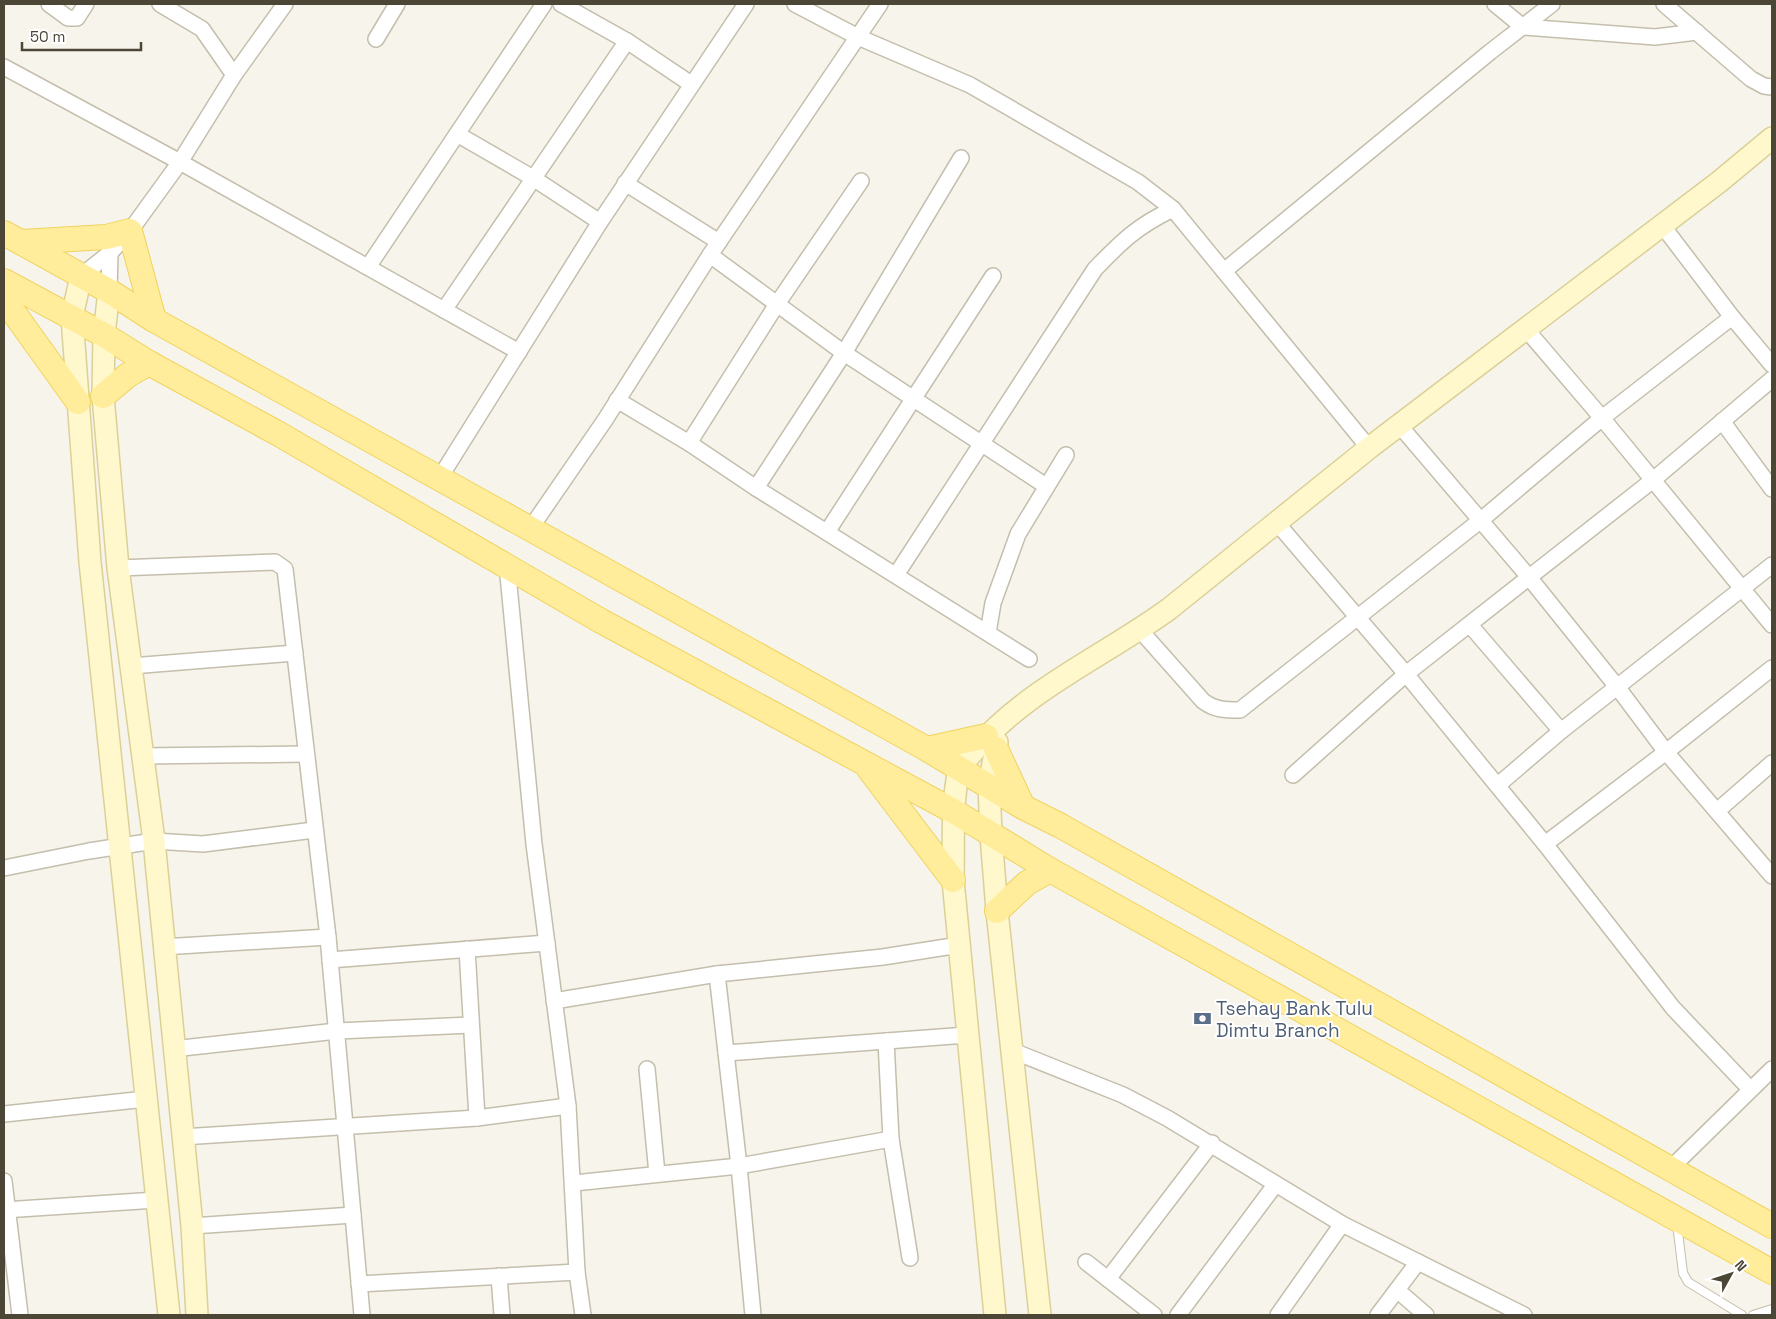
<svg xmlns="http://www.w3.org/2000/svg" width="1776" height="1319" font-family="'Space Grotesk',sans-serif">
	<rect width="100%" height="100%" fill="#f7f4eb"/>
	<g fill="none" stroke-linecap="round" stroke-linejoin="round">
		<defs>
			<g id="lane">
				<polyline points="1677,1224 1683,1273 1688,1282 1742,1315"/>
				<polyline points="1753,1315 1772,1309"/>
			</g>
			<g id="street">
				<polyline points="49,4 68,18 77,18 86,4"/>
				<polyline points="160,4 202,29 234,75"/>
				<polyline points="561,4 627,41 691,84"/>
				<polyline points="795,4 858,37 970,85 1138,182 1173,209 1369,448"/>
				<polyline points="1495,4 1523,27 1655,37 1697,32"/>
				<polyline points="1664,4 1751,79 1764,86 1772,87"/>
				<polyline points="376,39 397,4"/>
				<polyline points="4,67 180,162 519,352"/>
				<polyline points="457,134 544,4"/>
				<polyline points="625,183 719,242"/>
				<polyline points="1662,225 1732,317 1772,365"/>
				<polyline points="710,255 844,353 1046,486"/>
				<polyline points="368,267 457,134 533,178 600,222"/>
				<polyline points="1224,271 1490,52 1552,4"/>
				<polyline points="81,276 110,253 130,231 180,162 234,75 285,4"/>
				<polyline points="109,291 110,253"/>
				<polyline points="444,310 627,41"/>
				<polyline points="1525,328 1602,418 1772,625"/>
				<polyline points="617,400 689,443 756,488 1029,659"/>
				<polyline points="1722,421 1772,489"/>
				<polyline points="1400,426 1528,576 1618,688 1666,752 1772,876"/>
				<polyline points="689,443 777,304 861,181"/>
				<polyline points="439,479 600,222 746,4"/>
				<polyline points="756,488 844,353 961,158"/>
				<polyline points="1277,523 1406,674 1545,844 1666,752 1772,668"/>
				<polyline points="530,529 605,420 710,255 880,4"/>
				<polyline points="827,532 993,276"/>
				<polyline points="507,565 534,844 568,1106 577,1272 583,1315"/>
				<polyline points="118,568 275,562 285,569 328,937 362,1315"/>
				<path d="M896 575 1095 269C1121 242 1137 226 1173 209"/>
				<polyline points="1470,625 1561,731"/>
				<path d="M1140 630 1203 701C1215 710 1225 710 1240 710L1481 520 1602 418 1732 317"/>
				<polyline points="988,633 993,603 1018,534 1066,455"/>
				<polyline points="131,666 295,653"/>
				<polyline points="142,756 306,754"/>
				<polyline points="1293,775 1406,674 1653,480 1772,379"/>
				<polyline points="1498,785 1561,731 1772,565"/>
				<polyline points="1717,811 1772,763"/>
				<polyline points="1545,844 1673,1008 1750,1089"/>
				<polyline points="4,868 89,851 154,841 203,844 314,830"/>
				<polyline points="162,947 328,937"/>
				<polyline points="467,949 477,1118"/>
				<polyline points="330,960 547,943"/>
				<polyline points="717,974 739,1166 753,1315"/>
				<polyline points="554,1001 717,974 883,957 959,945"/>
				<polyline points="886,1041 891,1139 910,1258"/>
				<polyline points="173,1049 337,1031 471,1025"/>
				<polyline points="1013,1051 1123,1095 1167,1118 1342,1224 1524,1315"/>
				<polyline points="726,1053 967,1035"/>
				<polyline points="647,1069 657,1174"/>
				<polyline points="4,1114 146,1099"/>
				<polyline points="182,1137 477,1118 568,1106"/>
				<polyline points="1672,1167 1772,1069"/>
				<polyline points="4,1181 20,1315"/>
				<polyline points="574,1183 739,1166 891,1139"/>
				<polyline points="4,1210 156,1200"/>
				<polyline points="192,1226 353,1215"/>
				<polyline points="1086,1262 1154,1315"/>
				<polyline points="499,1276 502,1315"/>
				<polyline points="1108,1279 1212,1143"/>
				<polyline points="359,1284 577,1272"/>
				<polyline points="1397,1290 1426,1315"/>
				<polyline points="1178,1315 1275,1185"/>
				<polyline points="1278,1315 1342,1224"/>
				<polyline points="1378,1315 1418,1262"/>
			</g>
			<g id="secondary">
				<polyline points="81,276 72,317 90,562 169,1315"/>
				<polyline points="109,291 104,335 103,396 118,568 154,841 192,1226 197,1315"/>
				<polyline points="997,742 989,785 991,835 997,911 1040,1315"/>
				<path d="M995 1315 953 880C954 845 951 805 959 770 961 764 969 757 973 752 1026 689 1103 657 1169 609L1369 448 1719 182 1772 138"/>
			</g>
			<g id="primary">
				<polyline points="4,233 109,291 154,320 927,749 1023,807 1061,826 1772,1226"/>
				<polyline points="21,242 106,237 130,231 154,320"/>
				<polyline points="4,281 104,335 149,363 279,434 601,621 955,812 1050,870 1772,1272"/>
				<polyline points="4,299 78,402"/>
				<polyline points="103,396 128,375 149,363"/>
				<polyline points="927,749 986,736"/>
				<polyline points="996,749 1023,807"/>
				<polyline points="869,769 953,880"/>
				<polyline points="997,911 1027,883 1050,870"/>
			</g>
		</defs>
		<use href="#lane" stroke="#c4beac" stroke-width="10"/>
		<use href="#street" stroke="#c4beac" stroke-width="18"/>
		<use href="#secondary" stroke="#dbd097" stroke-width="24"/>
		<use href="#primary" stroke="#f0d35f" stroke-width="26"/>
		<use href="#lane" stroke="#fff" stroke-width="8"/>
		<use href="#street" stroke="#fff" stroke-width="15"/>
		<use href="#secondary" stroke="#fff8cd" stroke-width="21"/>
		<use href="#primary" stroke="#ffed9c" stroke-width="24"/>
	</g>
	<defs>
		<symbol id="bank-bare" viewBox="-9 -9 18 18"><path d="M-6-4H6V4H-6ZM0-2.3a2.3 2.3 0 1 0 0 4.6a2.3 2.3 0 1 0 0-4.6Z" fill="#5c6f8a" stroke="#fff" stroke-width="2.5" paint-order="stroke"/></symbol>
	</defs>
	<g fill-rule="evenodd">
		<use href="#bank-bare" x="1190" y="1006" width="25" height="25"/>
	</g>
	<g text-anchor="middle" stroke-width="4" stroke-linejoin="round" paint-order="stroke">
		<g font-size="19" fill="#4e5e75" stroke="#fff" text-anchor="start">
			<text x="1216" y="1015">Tsehay Bank Tulu<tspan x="1216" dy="22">Dimtu Branch</tspan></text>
		</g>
	</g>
	<rect width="1776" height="1319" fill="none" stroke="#4c4637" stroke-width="10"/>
	<g transform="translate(1731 1274) rotate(50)" stroke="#ffffff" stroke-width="4" paint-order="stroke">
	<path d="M0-4L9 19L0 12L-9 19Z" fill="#4c4637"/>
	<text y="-8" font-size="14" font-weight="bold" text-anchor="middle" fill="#4c4637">N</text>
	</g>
	<path d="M22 42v8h119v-8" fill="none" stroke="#4c4637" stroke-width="2.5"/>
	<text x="30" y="42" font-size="15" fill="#4c4637" stroke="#ffffff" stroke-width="4" paint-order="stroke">50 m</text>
</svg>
